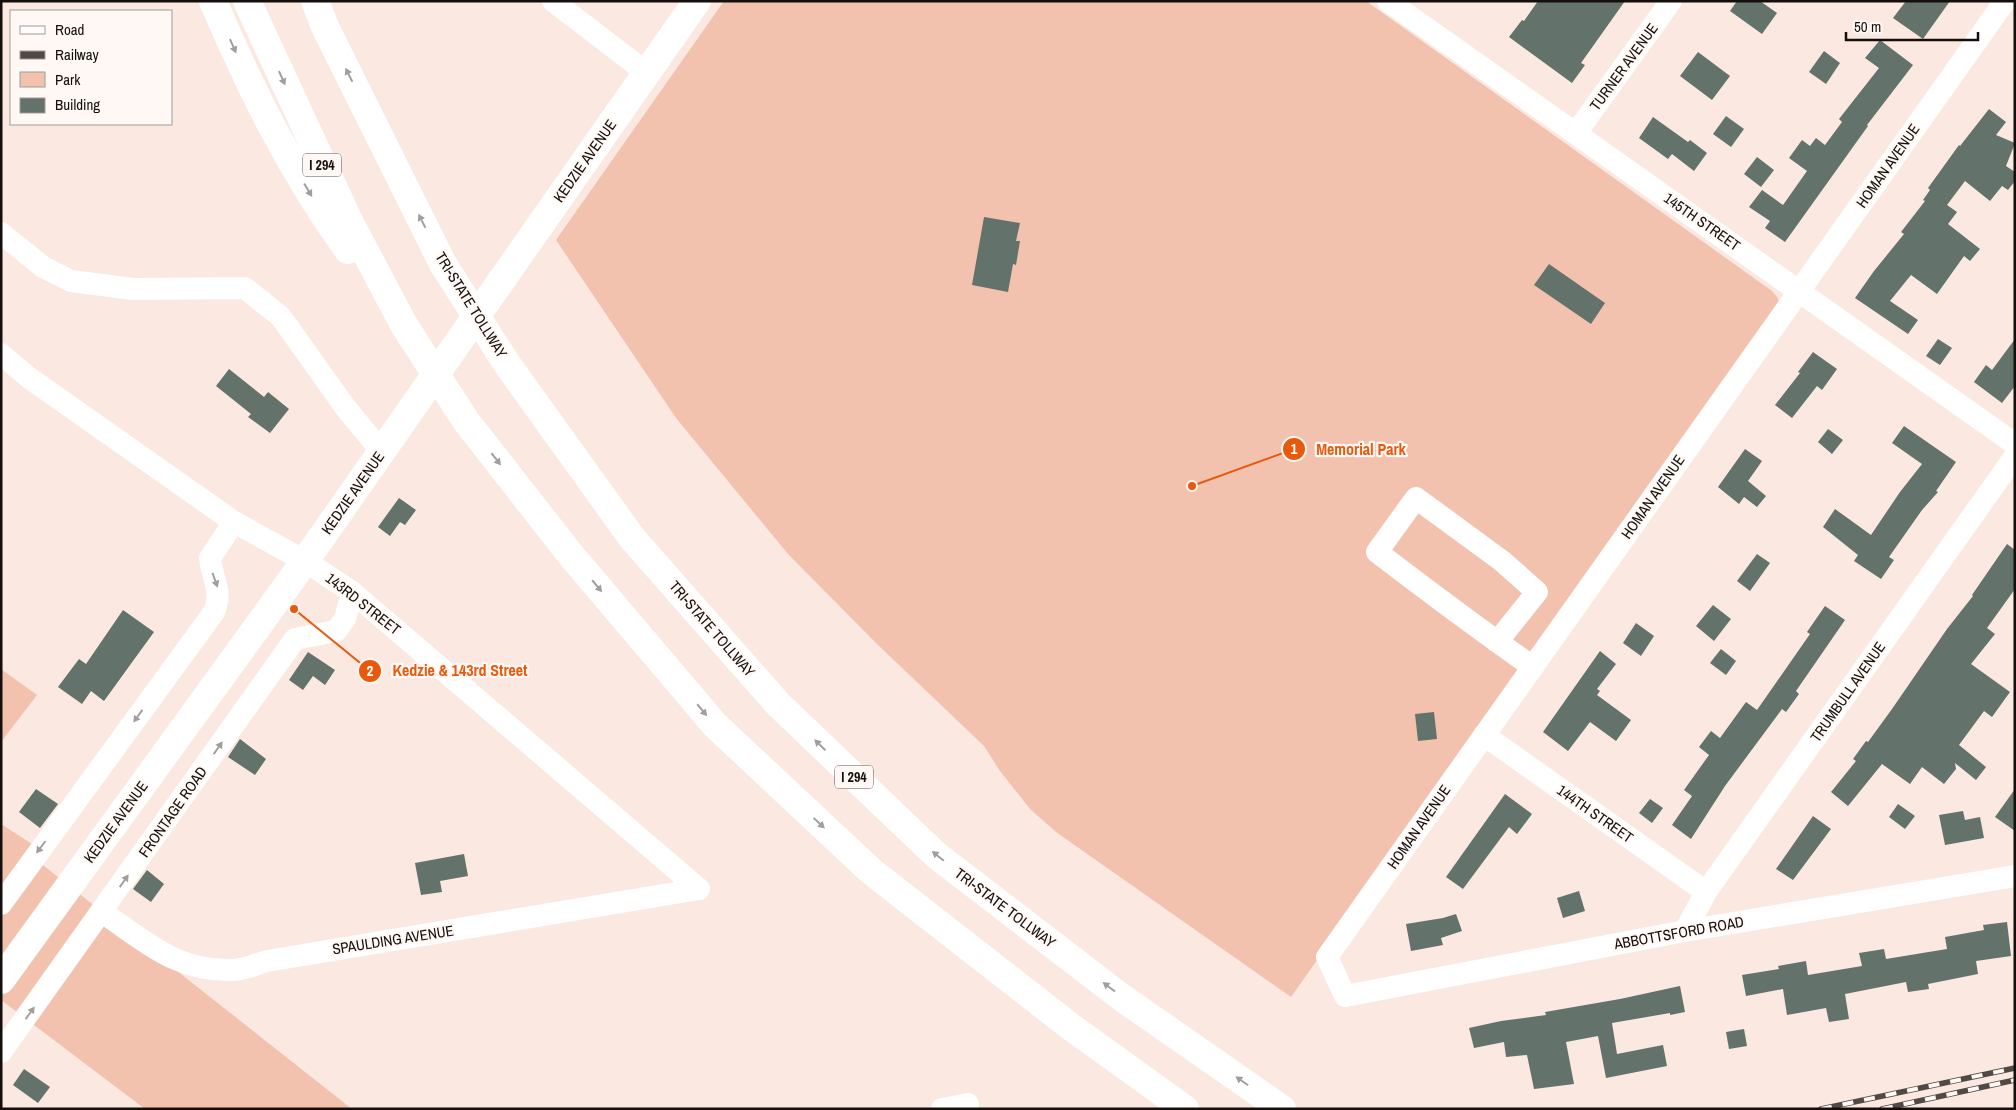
<svg xmlns="http://www.w3.org/2000/svg" width="2016" height="1110" font-family="'Archivo Narrow',sans-serif">
	<rect width="100%" height="100%" fill="#fae8e1"/>
	<g fill="#f3c2af">
		<polygon points="724,1 1366,1 1772,291 1777,297 1780,305 1772,318 1291,997 1056,832 1030,809 1000,771 984,746 877,644 788,554 676,418 556,240"/>
		<polygon points="1,669 37,695 1,742"/>
		<polygon points="1,824 40,849 34,858 352,1109 145,1109 1,1000"/>
	</g>
	<g fill="#63726b">
		<polygon points="1538,1 1625,1 1581,63 1585,65 1572,83 1509,37 1522,20 1524,21"/>
		<polygon points="1737,1 1760,1 1777,13 1762,34 1730,11"/>
		<polygon points="1906,1 1950,1 1923,39 1893,18"/>
		<polygon points="1880,40 1913,65 1867,125 1868,126 1785,242 1765,228 1770,221 1749,207 1762,190 1783,205 1807,171 1789,158 1802,140 1810,146 1816,138 1825,145 1842,122 1839,119 1879,68 1865,58"/>
		<polygon points="1824,51 1840,63 1826,84 1809,72"/>
		<polygon points="1698,52 1730,76 1712,100 1680,76"/>
		<polygon points="1989,109 2006,122 1996,135 2015,143 2006,166 2015,172 2015,181 2008,190 2002,186 1990,201 1965,181 1947,205 1957,212 1948,224 1980,249 1970,261 1964,256 1937,294 1911,275 1890,301 1918,320 1908,334 1855,298 1874,271 1904,234 1901,232 1925,201 1923,200 1930,190 1928,188 1959,145 1960,146"/>
		<polygon points="1726,116 1744,129 1731,147 1713,134"/>
		<polygon points="1653,117 1688,142 1690,140 1707,153 1694,171 1672,154 1668,159 1639,138"/>
		<polygon points="1757,157 1774,170 1761,187 1744,174"/>
		<polygon points="984,217 1020,223 1016,241 1020,241 1016,265 1013,264 1008,292 972,285"/>
		<polygon points="1549,264 1605,303 1591,324 1534,285"/>
		<polygon points="1938,339 1952,348 1940,365 1926,356"/>
		<polygon points="2015,339 2015,386 2002,403 1974,382 1986,365 1992,370"/>
		<polygon points="1813,352 1837,369 1822,390 1817,386 1792,418 1775,405 1800,373 1798,372"/>
		<polygon points="229,369 264,397 268,392 289,409 270,433 248,417 251,414 216,386"/>
		<polygon points="1904,426 1956,462 1936,491 1938,492 1922,510 1889,557 1894,560 1881,579 1854,561 1858,555 1823,527 1835,509 1871,535 1900,492 1922,464 1892,443"/>
		<polygon points="1828,429 1843,440 1832,454 1818,442"/>
		<polygon points="1745,449 1762,461 1748,481 1766,496 1757,507 1744,497 1739,504 1718,487"/>
		<polygon points="399,498 416,510 405,525 400,522 390,536 378,527"/>
		<polygon points="2007,544 2015,550 2015,589 1987,628 1995,634 1971,664 2010,692 1992,717 1984,711 1959,745 1986,767 1976,780 1955,763 1956,769 1944,784 1922,767 1910,784 1882,764 1848,806 1831,792 1856,761 1853,759 1866,741 1868,742 1892,709 1947,629 1973,596 1972,595"/>
		<polygon points="1757,554 1770,563 1750,591 1737,581"/>
		<polygon points="1713,605 1731,619 1714,641 1696,626"/>
		<polygon points="1825,606 1845,620 1796,691 1799,694 1786,712 1782,709 1725,786 1691,839 1672,825 1692,796 1684,790 1709,755 1699,747 1711,731 1720,738 1746,702 1757,710 1810,634 1807,632"/>
		<polygon points="123,610 154,632 104,701 91,691 82,704 58,687 79,659 86,664"/>
		<polygon points="1636,623 1654,636 1641,656 1623,643"/>
		<polygon points="1721,649 1736,661 1726,675 1710,663"/>
		<polygon points="1600,651 1616,664 1597,689 1600,691 1597,695 1631,720 1616,741 1590,722 1568,751 1543,732"/>
		<polygon points="308,652 335,670 325,685 313,676 303,690 289,680"/>
		<polygon points="1434,712 1437,739 1418,741 1415,714"/>
		<polygon points="240,739 266,759 255,775 228,757"/>
		<polygon points="36,789 58,804 40,828 19,812"/>
		<polygon points="2015,789 2015,831 1995,817"/>
		<polygon points="1505,794 1532,814 1517,834 1509,827 1463,889 1446,877"/>
		<polygon points="1650,799 1663,808 1652,823 1639,813"/>
		<polygon points="1898,804 1915,816 1905,829 1889,817"/>
		<polygon points="1963,811 1965,820 1980,817 1984,838 1945,845 1939,815"/>
		<polygon points="1813,816 1831,829 1793,880 1776,869"/>
		<polygon points="464,854 468,876 440,881 442,892 421,895 415,863"/>
		<polygon points="147,870 164,884 151,902 133,889"/>
		<polygon points="1579,891 1585,911 1563,918 1557,898"/>
		<polygon points="1456,914 1462,931 1441,938 1443,945 1411,951 1406,924 1443,918"/>
		<polygon points="2007,922 2011,956 1976,961 1978,974 1928,984 1929,989 1908,992 1906,982 1845,994 1849,1019 1829,1022 1826,1008 1787,1015 1783,989 1746,996 1742,975 1779,969 1778,966 1806,961 1808,975 1862,966 1859,953 1884,949 1886,959 1947,949 1945,937 1984,930 1983,925"/>
		<polygon points="1680,986 1685,1012 1670,1015 1670,1013 1612,1023 1617,1054 1663,1045 1667,1066 1606,1078 1598,1036 1566,1042 1574,1084 1534,1089 1527,1055 1506,1057 1504,1042 1474,1048 1469,1028 1501,1021 1546,1015 1545,1012 1620,999"/>
		<polygon points="1744,1029 1747,1046 1729,1049 1726,1032"/>
		<polygon points="24,1069 50,1087 38,1103 13,1085"/>
	</g>
	<g fill="none" stroke-linecap="round" stroke-linejoin="round">
		<g stroke="#fff" stroke-width="22">
			<polyline points="553,1 647,73"/>
			<polyline points="1388,1 2015,444"/>
			<polyline points="2005,1 1327,957 1345,996 1685,931 2015,876"/>
			<polyline points="1576,133 1671,1"/>
			<polyline points="1,233 43,267 71,281 133,289 245,288 281,317 345,407 382,452"/>
			<polyline points="1,354 28,377 234,522 305,561 352,592 699,889"/>
			<path d="M1497 642 1537 592 1502 561 1416 498 1377 552C1428 591 1480 630 1533 667"/>
			<polyline points="1484,735 1706,892"/>
			<path d="M1 904 214 612C223 591 212 579 210 558L234 522"/>
			<path d="M102 912C146 942 177 972 233 970 244 970 256 964 267 961L699 889"/>
			<polyline points="1685,931 1706,892 2015,456"/>
			<polyline points="1,1052 295,639 336,631 345,619 352,592"/>
			<polyline points="942,1109 968,1104"/>
		</g>
		<polyline stroke="#fff" stroke-width="28" points="1,980 305,561 697,1"/>
		<g stroke="#fff" stroke-width="28">
			<path d="M213 1C250 88 292 173 348 250"/>
			<polyline points="247,1 349,221 404,325 466,421 570,554 715,725 871,871 1071,1027 1185,1109"/>
			<polyline points="315,1 325,27 443,264 507,364 632,538 778,704 936,855 1121,997 1282,1109"/>
		</g>
		<defs>
			<g id="rail">
				<polyline points="1821,1109 2015,1068"/>
				<polyline points="1882,1109 2015,1080"/>
			</g>
		</defs>
		<use href="#rail" stroke="#524945" stroke-width="5.5"/>
		<use href="#rail" stroke="#fff8f5" stroke-width="4" stroke-dasharray="11" stroke-linecap="butt"/>
	</g>
	<defs><path id="oneway-solid" d="M-6-.8H1V-3.2L6.5 0L1 3.2V.8H-6Z" transform="scale(1.25)"/></defs>
	<g fill="#a19f9e">
		<use href="#oneway-solid" transform="translate(233 46) rotate(66)"/>
		<use href="#oneway-solid" transform="translate(349 75) rotate(-117)"/>
		<use href="#oneway-solid" transform="translate(282 78) rotate(66)"/>
		<use href="#oneway-solid" transform="translate(308 190) rotate(59)"/>
		<use href="#oneway-solid" transform="translate(422 221) rotate(-117)"/>
		<use href="#oneway-solid" transform="translate(496 459) rotate(52)"/>
		<use href="#oneway-solid" transform="translate(215 580) rotate(70)"/>
		<use href="#oneway-solid" transform="translate(597 586) rotate(50)"/>
		<use href="#oneway-solid" transform="translate(702 710) rotate(50)"/>
		<use href="#oneway-solid" transform="translate(138 716) rotate(126)"/>
		<use href="#oneway-solid" transform="translate(820 745) rotate(-136)"/>
		<use href="#oneway-solid" transform="translate(218 748) rotate(-55)"/>
		<use href="#oneway-solid" transform="translate(819 823) rotate(43)"/>
		<use href="#oneway-solid" transform="translate(41 847) rotate(127)"/>
		<use href="#oneway-solid" transform="translate(938 856) rotate(-141)"/>
		<use href="#oneway-solid" transform="translate(124 881) rotate(-55)"/>
		<use href="#oneway-solid" transform="translate(1109 987) rotate(-143)"/>
		<use href="#oneway-solid" transform="translate(30 1013) rotate(-54)"/>
		<use href="#oneway-solid" transform="translate(1242 1081) rotate(-145)"/>
	</g>
	<g text-anchor="middle" stroke-width="4.5" stroke-linejoin="round" paint-order="stroke">
		<g fill="#fff8f5" stroke="#5a5552" stroke-width="1">
			<rect x="303" y="153.5" width="38" height="23" rx="4"/>
			<rect x="835" y="765.5" width="38" height="23" rx="4"/>
		</g>
		<g font-size="14" font-weight="bold" fill="#140f0c">
			<text x="322" y="170">I 294</text>
			<text x="854" y="782">I 294</text>
		</g>
		<g font-size="15" fill="#140f0c" stroke="#fff8f5">
			<text transform="translate(1624 67) rotate(-54)" y="5">TURNER AVENUE</text>
			<text transform="translate(585 161) rotate(-55)" y="5">KEDZIE AVENUE</text>
			<text transform="translate(1888 166) rotate(-55)" y="5">HOMAN AVENUE</text>
			<text transform="translate(1702 222) rotate(35)" y="5">145TH STREET</text>
			<text transform="translate(471 305) rotate(58)" y="5">TRI-STATE TOLLWAY</text>
			<text transform="translate(353 493) rotate(-55)" y="5">KEDZIE AVENUE</text>
			<text transform="translate(1653 497) rotate(-55)" y="5">HOMAN AVENUE</text>
			<text transform="translate(363 604) rotate(38)" y="5">143RD STREET</text>
			<text transform="translate(712 629) rotate(49)" y="5">TRI-STATE TOLLWAY</text>
			<text transform="translate(1848 692) rotate(-55)" y="5">TRUMBULL AVENUE</text>
			<text transform="translate(173 812) rotate(-55)" y="5">FRONTAGE ROAD</text>
			<text transform="translate(1595 814) rotate(35)" y="5">144TH STREET</text>
			<text transform="translate(116 822) rotate(-54)" y="5">KEDZIE AVENUE</text>
			<text transform="translate(1419 827) rotate(-55)" y="5">HOMAN AVENUE</text>
			<text transform="translate(1005 908) rotate(37)" y="5">TRI-STATE TOLLWAY</text>
			<text transform="translate(1679 933) rotate(-10)" y="5">ABBOTTSFORD ROAD</text>
			<text transform="translate(393 940) rotate(-9)" y="5">SPAULDING AVENUE</text>
		</g>
	</g>
	<path fill="none" stroke="#e8590c" stroke-width="2" d="M1192 486L1294 449M294 609L370 671"/>
	<g fill="#e8590c" stroke="#fff8f5" stroke-width="2">
		<circle cx="1192" cy="486" r="5"/>
		<circle cx="294" cy="609" r="5"/>
		<circle cx="1294" cy="449" r="12"/>
		<circle cx="370" cy="671" r="12"/>
	</g>
	<g font-size="15" text-anchor="middle" font-weight="bold" fill="#fff">
		<text x="1294" y="454">1</text>
		<text x="370" y="676">2</text>
	</g>
	<g font-size="16" text-anchor="middle" font-weight="bold" fill="#e8590c" stroke="#fff8f5" stroke-width="4.5" stroke-linejoin="round" paint-order="stroke">
		<text x="1361" y="455">Memorial Park</text>
		<text x="460" y="676">Kedzie &amp; 143rd Street</text>
	</g>
	<rect width="2016" height="1110" fill="none" stroke="#140f0c" stroke-width="5"/>
	<rect x="10" y="10" width="162" height="115" fill="#fff8f5" stroke="#a19b98"/>
	<rect x="20" y="26" width="25" height="8" fill="#ffffff" stroke="#a19b98"/>
	<text x="55" y="35" font-size="15" fill="#140f0c">Road</text>
	<rect x="20" y="51" width="25" height="8" fill="#524945" stroke="#a19b98"/>
	<text x="55" y="60" font-size="15" fill="#140f0c">Railway</text>
	<rect x="20" y="72" width="25" height="15" fill="#f3c2af" stroke="#a19b98"/>
	<text x="55" y="85" font-size="15" fill="#140f0c">Park</text>
	<rect x="20" y="98" width="25" height="15" fill="#63726b" stroke="#a19b98"/>
	<text x="55" y="110" font-size="15" fill="#140f0c">Building</text>
	<path d="M1846 32v8h132v-8" fill="none" stroke="#140f0c" stroke-width="2.5"/>
	<text x="1854" y="32" font-size="15" fill="#140f0c" stroke="#fff8f5" stroke-width="4" paint-order="stroke">50 m</text>
</svg>
